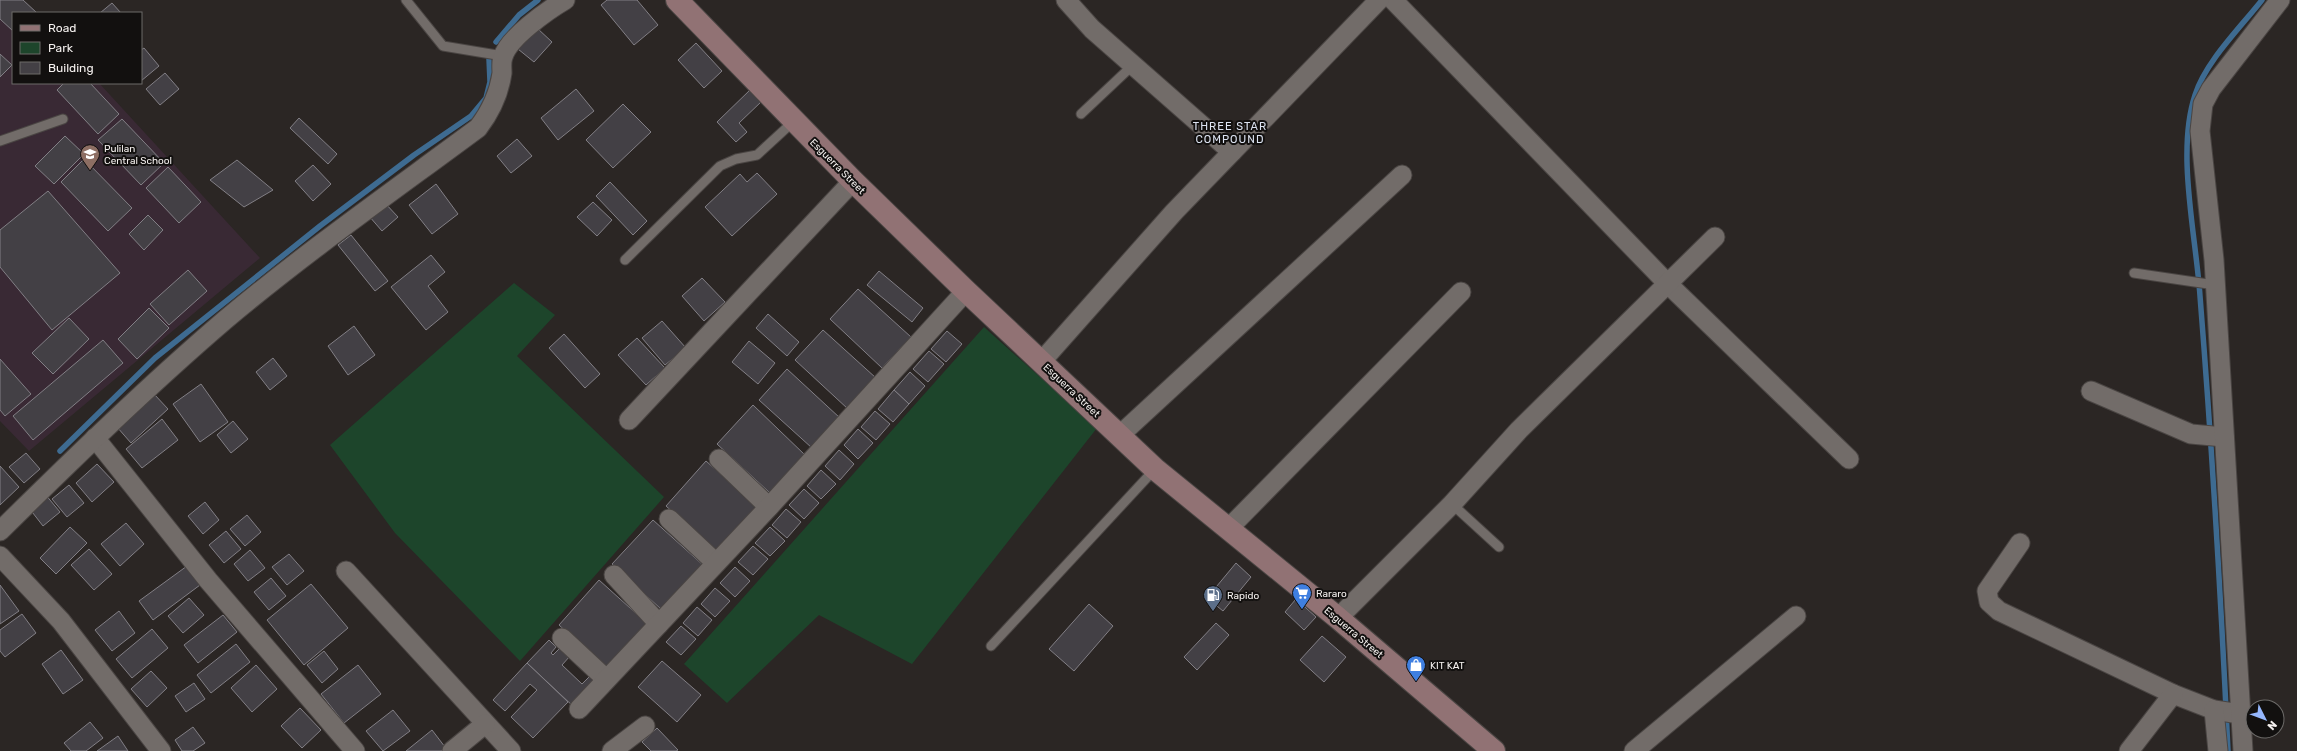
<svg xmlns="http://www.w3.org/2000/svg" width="2297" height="751" font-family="Rubik,sans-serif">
	<rect width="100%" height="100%" fill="#2b2624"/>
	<polygon fill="#392934" points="0,0 13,13 13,83 99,83 260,258 29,451 0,421"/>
	<g fill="#1d452b">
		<polygon points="514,283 555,315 517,356 664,497 520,661 395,533 330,445"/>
		<polygon points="984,327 1097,428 912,664 819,615 727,703 684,664"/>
	</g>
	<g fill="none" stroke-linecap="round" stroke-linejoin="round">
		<g stroke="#3e6b91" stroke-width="5.5">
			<polyline points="496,42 519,15 538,0"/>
			<polyline points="60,451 155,358 320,226 414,155 471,116 486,98 490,82 489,59"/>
			<path d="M2228 751C2221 599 2212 447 2200 296 2196 236 2176 152 2195 95 2206 61 2240 28 2262 0"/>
		</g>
	</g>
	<g fill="#434045" stroke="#827f85">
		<polygon points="0,0 23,0 37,13 13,13 13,31 0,19"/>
		<polygon points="607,0 637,0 658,25 634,45 601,5"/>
		<polygon points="112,3 121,13 100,13"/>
		<polygon points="537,28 552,42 534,62 518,49"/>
		<polygon points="696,43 722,71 704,88 678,60"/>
		<polygon points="144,48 159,66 141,81 141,50"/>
		<polygon points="0,54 12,65 0,77"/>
		<polygon points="165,73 179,89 160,105 146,89"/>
		<polygon points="64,83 90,83 119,114 98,134 57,90"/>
		<polygon points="576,89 594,111 558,140 541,118"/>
		<polygon points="751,89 762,101 739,123 747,132 736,142 717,122"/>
		<polygon points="623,104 651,132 613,168 586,140"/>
		<polygon points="299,118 337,154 328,164 290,128"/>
		<polygon points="122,119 164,163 141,185 98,140"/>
		<polygon points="65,136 84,154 54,184 35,166"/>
		<polygon points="517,139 532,156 511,173 497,156"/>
		<polygon points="84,159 132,208 108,231 61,182"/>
		<polygon points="237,160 273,190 244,207 210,180"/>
		<polygon points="313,165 331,184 313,201 295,181"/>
		<polygon points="168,167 201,202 179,223 146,188"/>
		<polygon points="757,173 777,194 732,236 705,207 740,174 747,182"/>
		<polygon points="610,182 647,221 633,235 596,196"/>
		<polygon points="436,184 458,214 432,234 409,205"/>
		<polygon points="48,191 120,273 52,330 0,267 0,230"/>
		<polygon points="384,202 398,217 382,231 369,216"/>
		<polygon points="593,202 612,220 597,236 577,217"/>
		<polygon points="148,215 163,230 144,250 129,234"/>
		<polygon points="351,235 388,281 375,291 338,245"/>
		<polygon points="431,255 445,272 428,286 448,312 426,330 391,287"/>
		<polygon points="188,270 207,291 169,325 150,304"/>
		<polygon points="879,271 923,308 912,322 867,285"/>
		<polygon points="702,278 725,302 704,321 682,296"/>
		<polygon points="858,289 911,337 882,368 830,319"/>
		<polygon points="149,308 169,328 137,359 118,339"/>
		<polygon points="768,314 799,342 787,356 756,328"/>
		<polygon points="69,318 89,339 53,374 32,353"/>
		<polygon points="662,321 686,348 665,365 642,338"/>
		<polygon points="354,326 375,355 348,375 328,346"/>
		<polygon points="823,330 876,378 848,409 795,360"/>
		<polygon points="947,331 962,344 946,362 931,349"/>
		<polygon points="564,334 600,374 585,388 549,348"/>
		<polygon points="637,338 665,368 646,385 618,355"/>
		<polygon points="103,340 123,363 33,440 13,416"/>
		<polygon points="749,341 775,363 758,384 732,362"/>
		<polygon points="929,351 944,364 928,382 913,369"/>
		<polygon points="273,358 287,376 270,390 256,372"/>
		<polygon points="0,359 31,394 5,416 0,410"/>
		<polygon points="787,369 840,418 812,448 759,400"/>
		<polygon points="910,372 925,386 909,404 894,390"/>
		<polygon points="201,384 228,422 200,442 173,404"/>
		<polygon points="894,390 909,404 893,422 878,409"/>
		<polygon points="154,394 168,409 131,443 117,427"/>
		<polygon points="753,405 805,455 770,493 717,444"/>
		<polygon points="875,411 890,424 876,440 861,427"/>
		<polygon points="162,419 178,440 142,468 126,449"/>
		<polygon points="233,421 248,439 231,453 217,435"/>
		<polygon points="858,429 873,443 858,459 844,445"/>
		<polygon points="839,450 854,464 840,480 825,466"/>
		<polygon points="26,453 40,469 24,483 9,467"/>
		<polygon points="706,461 757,506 716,551 666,506"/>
		<polygon points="97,464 114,482 92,502 76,483"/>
		<polygon points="0,466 19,487 0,505"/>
		<polygon points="821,470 836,484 821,499 807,486"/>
		<polygon points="69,485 84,503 67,517 52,499"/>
		<polygon points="804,489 819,503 804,519 789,505"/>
		<polygon points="45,494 60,512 43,526 29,508"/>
		<polygon points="205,502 219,520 203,534 188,516"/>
		<polygon points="786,509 801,522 787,538 772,525"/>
		<polygon points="247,515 261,532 245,546 230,529"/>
		<polygon points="653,520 703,565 662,610 612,564"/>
		<polygon points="126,523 144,544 120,566 101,544"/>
		<polygon points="70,527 87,543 56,574 40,558"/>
		<polygon points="770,527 785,541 770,556 755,543"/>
		<polygon points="226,531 241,549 224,563 209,545"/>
		<polygon points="753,546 768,559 753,575 738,562"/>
		<polygon points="89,549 112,574 94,590 71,565"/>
		<polygon points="250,550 265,568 248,581 234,564"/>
		<polygon points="289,554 304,571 287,585 272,567"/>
		<polygon points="1236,563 1251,577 1223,611 1207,598"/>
		<polygon points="187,566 200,585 153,620 139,601"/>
		<polygon points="735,567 750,581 735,597 720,583"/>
		<polygon points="271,578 286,596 269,610 254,592"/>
		<polygon points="599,580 650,626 609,671 559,625"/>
		<polygon points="311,584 348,628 304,665 267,620"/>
		<polygon points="0,585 19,611 0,624"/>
		<polygon points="715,588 730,601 715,617 701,604"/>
		<polygon points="189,598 204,615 183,633 168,616"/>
		<polygon points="1296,599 1316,617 1304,630 1285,612"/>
		<polygon points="1089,604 1113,626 1074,671 1049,649"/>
		<polygon points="697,607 712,620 698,636 683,623"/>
		<polygon points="119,611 135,633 112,651 95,630"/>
		<polygon points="22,614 36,633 5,657 0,651 0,630"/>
		<polygon points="223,615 237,632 198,663 184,645"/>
		<polygon points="1216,623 1229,635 1197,670 1184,657"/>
		<polygon points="681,626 696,639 681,655 666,642"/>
		<polygon points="152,629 168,648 132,678 116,659"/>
		<polygon points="1322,636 1346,657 1324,682 1300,660"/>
		<polygon points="549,640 556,647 551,653 553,655 560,648 570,656 562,665 582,684 590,676 599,684 575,708 527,663"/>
		<polygon points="236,644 250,662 211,693 197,675"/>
		<polygon points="61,650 83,680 63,694 42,664"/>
		<polygon points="324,651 338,669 322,683 307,665"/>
		<polygon points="662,661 701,695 677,722 638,687"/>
		<polygon points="527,663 568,702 533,738 511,717 537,690 530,684 505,711 493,700"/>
		<polygon points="256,665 277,689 252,712 231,688"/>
		<polygon points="358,665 381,694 344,723 321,694"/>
		<polygon points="151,671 167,688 147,707 131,689"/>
		<polygon points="194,683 205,699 186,712 175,696"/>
		<polygon points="300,708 321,730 302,748 281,726"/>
		<polygon points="393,710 410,731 383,751 366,731"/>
		<polygon points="90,722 103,738 86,751 71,751 64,743"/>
		<polygon points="193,727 205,743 193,751 182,751 175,740"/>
		<polygon points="657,728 678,750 676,751 651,751 642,742"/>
		<polygon points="432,730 445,747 441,751 406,751"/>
		<polygon points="118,736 128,751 97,751"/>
	</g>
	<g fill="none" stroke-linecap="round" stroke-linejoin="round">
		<defs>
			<g id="service">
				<polyline points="406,0 443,46 503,56"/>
				<polyline points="1081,114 1133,65"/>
				<polyline points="0,141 63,119"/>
				<polyline points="625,260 720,166 736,159 757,155 794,121"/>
				<polyline points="2134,273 2215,285"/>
				<polyline points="1452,504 1499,547"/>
				<polyline points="991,646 1155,469"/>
			</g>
			<g id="minor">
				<polyline points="1066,0 1092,29 1232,152"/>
				<polyline points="1393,0 1668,284 1849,459"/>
				<polyline points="1041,362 1174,212 1379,0"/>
				<polyline points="2091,391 2191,434 2224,437"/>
				<polyline points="629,420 853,181"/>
				<polyline points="1120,435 1402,175"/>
				<polyline points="95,438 208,580 355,751"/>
				<polyline points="719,459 769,507"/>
				<polyline points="669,519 716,563"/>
				<polyline points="1228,529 1461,292"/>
				<path d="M0 531C73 459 147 387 225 320 306 252 393 191 478 128 491 111 499 94 502 73 502 68 501 62 503 57 508 38 548 10 565 0"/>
				<polyline points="2020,543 1987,591 1989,602 1999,611 2173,694 2214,710 2240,714"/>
				<polyline points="0,556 61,621 161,751"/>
				<polyline points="346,571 511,751"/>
				<polyline points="614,575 659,624"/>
				<polyline points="1338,618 1452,504 1519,430 1715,237"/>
				<polyline points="562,638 606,679"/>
				<polyline points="579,709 769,507 966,291"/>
				<polyline points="2214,710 2218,751"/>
				<polyline points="452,751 485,724"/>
				<polyline points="612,751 645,726"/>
				<polyline points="1634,751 1796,616"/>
				<polyline points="2129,751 2173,694"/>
				<polyline points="2243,751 2214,260 2200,131 2203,104 2211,89 2280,0"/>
			</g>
			<polyline id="secondary" points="677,0 853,181 966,291 1155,469 1338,618 1494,751"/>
		</defs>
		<use href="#service" stroke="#4a4543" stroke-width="11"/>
		<use href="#minor" stroke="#4a4543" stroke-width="21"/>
		<use href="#secondary" stroke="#4a4543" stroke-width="24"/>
		<use href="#service" stroke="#726c69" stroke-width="9"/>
		<use href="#minor" stroke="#726c69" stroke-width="19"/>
		<use href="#secondary" stroke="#917274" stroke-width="22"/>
	</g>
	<defs>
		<symbol id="school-pin" viewBox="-11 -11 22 30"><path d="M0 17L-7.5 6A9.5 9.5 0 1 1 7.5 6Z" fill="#8d6e63" stroke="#12100f"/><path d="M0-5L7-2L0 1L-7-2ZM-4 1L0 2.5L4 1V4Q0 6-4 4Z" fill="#fff"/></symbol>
		<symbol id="supermarket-pin" viewBox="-11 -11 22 30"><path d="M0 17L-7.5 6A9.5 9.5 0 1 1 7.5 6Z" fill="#3f7fe0" stroke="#12100f"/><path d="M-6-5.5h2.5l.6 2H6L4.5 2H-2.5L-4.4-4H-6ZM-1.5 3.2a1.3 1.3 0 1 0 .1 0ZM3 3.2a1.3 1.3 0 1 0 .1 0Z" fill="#fff"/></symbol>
		<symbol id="fuel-pin" viewBox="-11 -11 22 30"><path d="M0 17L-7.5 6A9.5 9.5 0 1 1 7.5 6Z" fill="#5c6f8a" stroke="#12100f"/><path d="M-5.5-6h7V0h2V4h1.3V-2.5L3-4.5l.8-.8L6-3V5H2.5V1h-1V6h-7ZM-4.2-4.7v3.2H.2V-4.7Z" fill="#fff"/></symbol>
		<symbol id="shop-pin" viewBox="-11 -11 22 30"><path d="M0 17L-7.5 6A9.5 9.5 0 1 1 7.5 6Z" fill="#3f7fe0" stroke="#12100f"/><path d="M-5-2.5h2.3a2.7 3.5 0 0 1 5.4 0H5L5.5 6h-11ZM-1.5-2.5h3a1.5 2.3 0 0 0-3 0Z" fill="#fff"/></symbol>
	</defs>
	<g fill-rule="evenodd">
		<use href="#school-pin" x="79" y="143" width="22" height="30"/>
		<use href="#supermarket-pin" x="1291" y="582" width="22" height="30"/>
		<use href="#fuel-pin" x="1202" y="584" width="22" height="30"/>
		<use href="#shop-pin" x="1405" y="654" width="22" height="30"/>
	</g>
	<g text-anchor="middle" stroke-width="4" stroke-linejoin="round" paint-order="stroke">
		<g font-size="10" fill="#f4f0ee" stroke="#12100f" text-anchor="start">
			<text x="104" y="152">Pulilan<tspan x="104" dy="12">Central School</tspan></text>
			<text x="1316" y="597">Rararo</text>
			<text x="1227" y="599">Rapido</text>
			<text x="1430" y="669">KIT KAT</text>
		</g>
		<g font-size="10" fill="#f4f0ee" stroke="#12100f">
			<text transform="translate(838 166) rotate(45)" y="4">Esguerra Street</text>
			<text transform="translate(1072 390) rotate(43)" y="4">Esguerra Street</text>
			<text transform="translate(1354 632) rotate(40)" y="4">Esguerra Street</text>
		</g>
		<g font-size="11" letter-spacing="1" fill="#dde4f2" stroke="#12100f">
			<text x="1230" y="130">THREE STAR<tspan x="1230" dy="13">COMPOUND</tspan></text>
		</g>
	</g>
	<rect x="12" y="12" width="130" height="72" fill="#12100f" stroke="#6c6a68"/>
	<rect x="20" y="25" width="20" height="6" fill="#917274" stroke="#6c6a68"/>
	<text x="48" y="32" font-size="12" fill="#f4f0ee">Road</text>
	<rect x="20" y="42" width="20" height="12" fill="#1d452b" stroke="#6c6a68"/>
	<text x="48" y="52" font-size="12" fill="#f4f0ee">Park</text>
	<rect x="20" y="62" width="20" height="12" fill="#434045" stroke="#6c6a68"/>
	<text x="48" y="72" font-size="12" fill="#f4f0ee">Building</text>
	<g transform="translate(2265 719) rotate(132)"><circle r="19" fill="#12100f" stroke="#6c6a68"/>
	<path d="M0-3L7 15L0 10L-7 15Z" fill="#95b7fd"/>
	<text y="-6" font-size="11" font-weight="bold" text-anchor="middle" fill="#f4f0ee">N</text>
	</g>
</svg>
